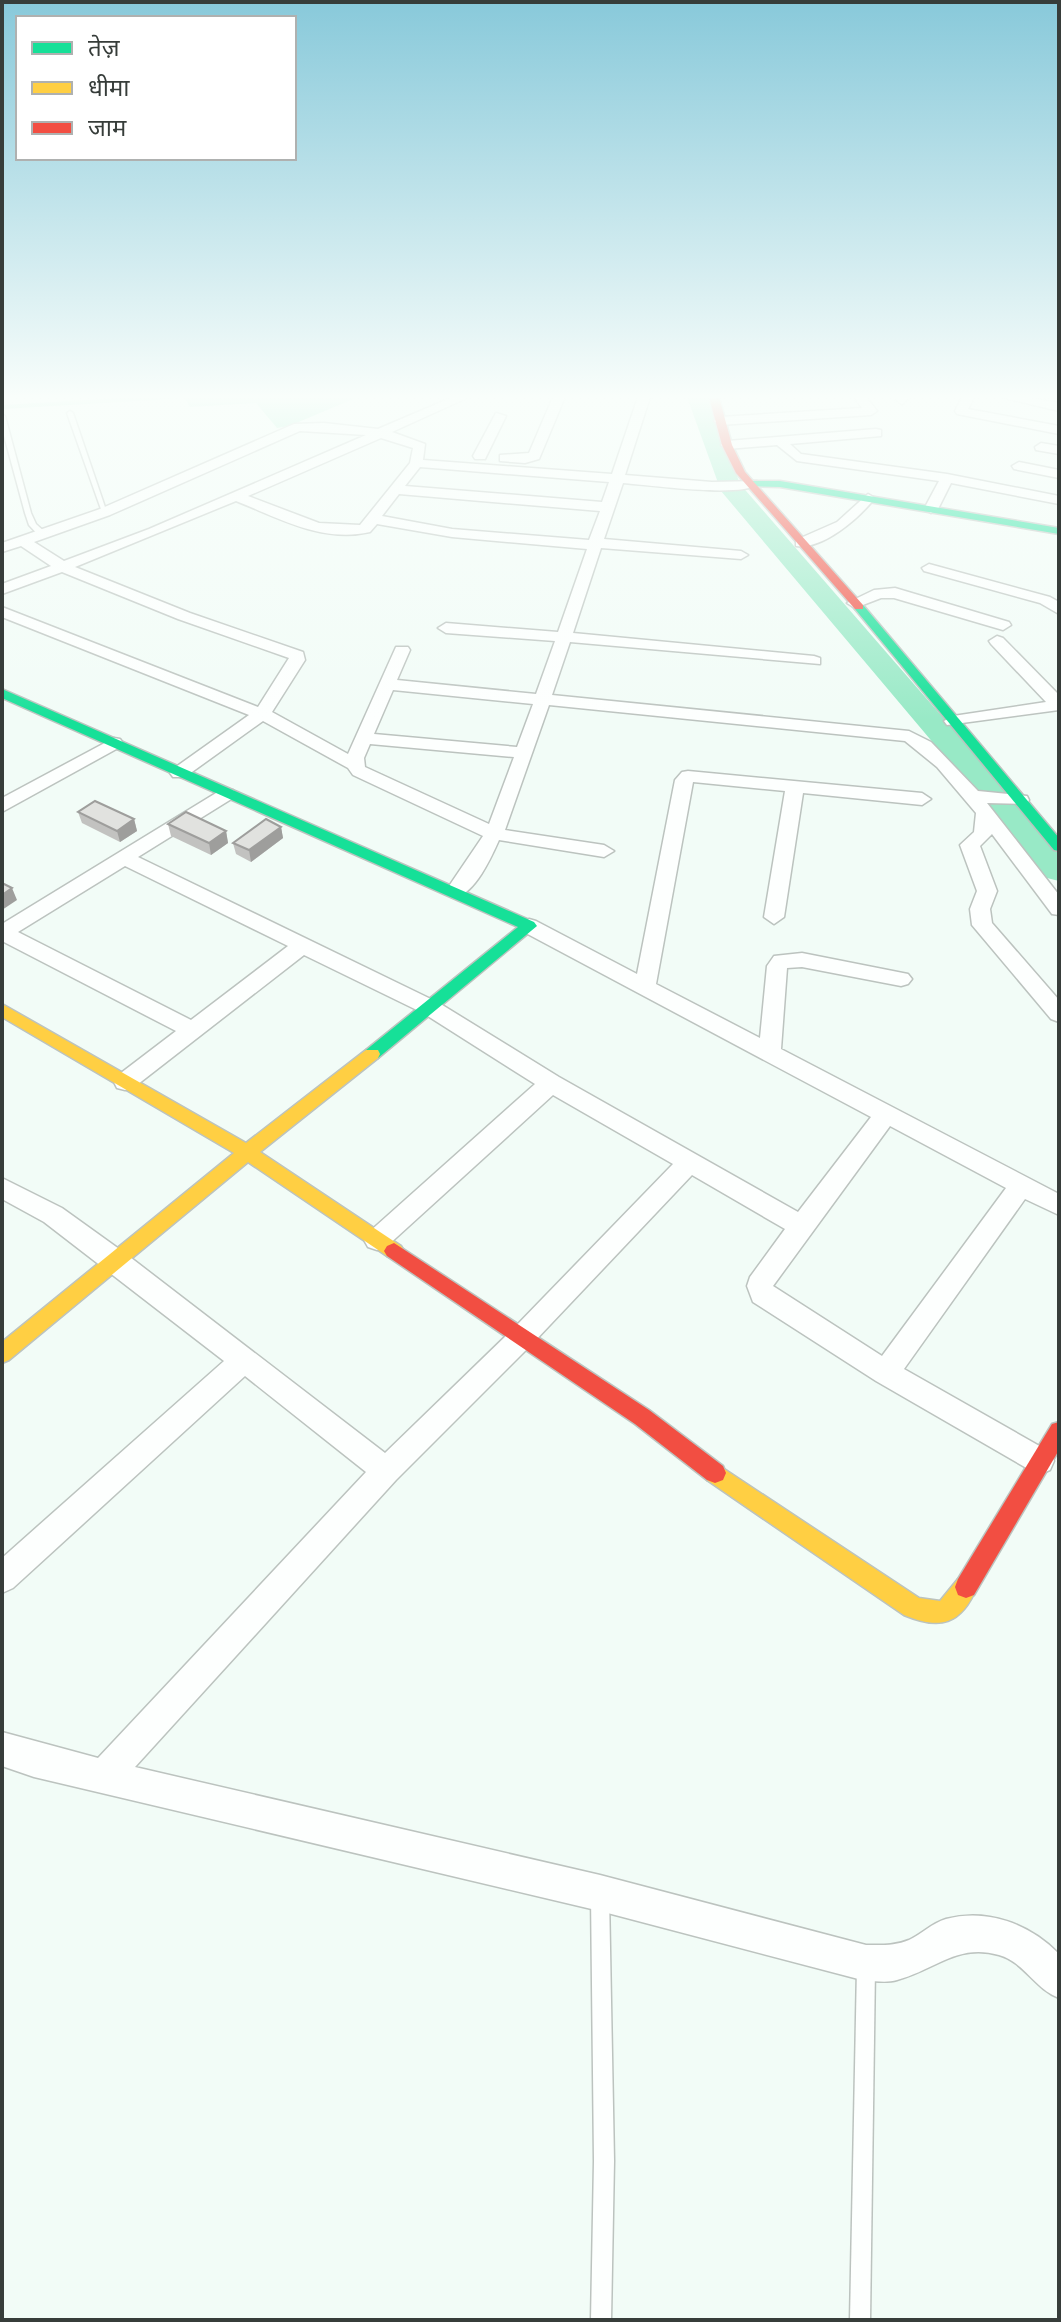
<svg xmlns="http://www.w3.org/2000/svg" width="1061" height="2322" font-family="Inter,'Noto Sans Devanagari',sans-serif">
	<rect width="100%" height="100%" fill="#f2fcf7"/>
	<polygon fill="#98e9c6" points="184,397 358,397 289,426 277,428 256,403 190,407"/>
	<g fill="none" stroke-linecap="round" stroke-linejoin="round">
		<polyline stroke="#98e9c6" stroke-width="4" points="2,407 171,397"/>
		<polygon fill="#98e9c6" fill-rule="evenodd" points="687,397 707,397 740,484 1059,851 1059,881 1047,878 721,491"/>
		<defs>
			<g id="lane">
				<polygon points="70,411 73,413 107,513 102,512 67,413"/>
				<polygon points="2,414 5,416 31,513 36,524 46,533 46,537 40,537 29,525 25,513 2,428"/>
				<polygon points="600,1886 606,1889 609,1895 614,2161 611,2320 591,2320 594,2161 591,1895 594,1889"/>
				<polygon points="866,1958 872,1961 875,1967 870,2320 850,2320 857,1967 860,1961"/>
			</g>
			<g id="street">
				<path d="M453 397H469L392 432 425 444 423 460 612 474 638 397H650L625 475 712 482 757 481 759 484C741 498 649 485 623 483L604 539 741 551 748 555 741 559 601 548 573 633 814 656 820 658V664L570 642 552 695 909 731 931 742 978 791 1027 796 1029 800 1027 804 987 803 1059 895V915L1052 914 992 834 980 846 997 891 990 909 992 923 1059 1000V1022L1051 1019 972 925 970 909 977 891 960 845 974 832 976 813 937 767 905 741 549 705 505 830 604 845 614 851 604 857 499 840C491 858 475 893 455 898L445 892 483 836 353 775 348 768 263 721 185 777H173L170 773 173 769 249 715 2 617V607L258 707 289 658 178 619 62 572 2 594V584L51 566 21 546 2 552V543L100 509 294 424 324 423 378 429ZM300 431 366 435 149 529 64 561 34 542 110 515ZM381 438 413 448 410 463 360 525 319 523 248 496ZM420 467 609 482 602 502 405 486ZM399 494 600 511 589 540 452 529 382 516ZM236 501C279 518 322 543 370 532L377 524 452 537 587 549 558 632 446 623 438 628 446 633 555 641 536 694 397 680 410 650 408 647H396L348 754 272 712 305 660 303 652 190 613 75 567ZM393 690 533 704 517 747 374 734ZM370 744 514 757 489 824 365 767 364 758Z"/>
				<polygon points="553,397 565,397 539,459 525,463 500,461 500,455 529,453"/>
				<polygon points="854,397 866,397 877,411 871,415 720,425 714,421 720,417 862,408"/>
				<polygon points="898,397 910,397 902,404 896,400"/>
				<polygon points="962,397 974,397 968,409 1059,426 1059,434 957,414 955,411"/>
				<polygon points="1000,397 1026,397 1059,403 1059,411"/>
				<polygon points="496,413 506,416 485,459 475,459 473,456"/>
				<polygon points="876,429 881,430 881,436 790,444 801,454 947,474 1059,496 1059,504 951,483 938,509 931,513 924,509 939,481 797,461 777,445 727,449 721,445 727,441"/>
				<polygon points="1041,443 1059,446 1059,454 1036,450 1035,447"/>
				<polygon points="1019,462 1059,470 1059,478 1014,469 1012,466"/>
				<path d="M868 494 875 498C859 518 823 550 796 546V540L837 522Z"/>
				<polygon points="929,564 1050,597 1059,602 1059,614 1040,603 924,571 922,568"/>
				<polygon points="895,588 1009,622 1011,625 1003,630 894,598 881,598 855,608 847,603 874,590"/>
				<polygon points="997,636 1003,638 1059,695 1059,710 947,725 944,721 953,716 1046,702 991,644 989,641"/>
				<polygon points="114,738 120,739 123,743 120,747 2,812 2,798"/>
				<path d="M688 771 922 793 931 799 922 805 803 793 784 917 774 924 764 917 785 791 693 782 656 984 760 1038 767 966 774 956 802 953 908 974 912 979 908 984 901 986 802 967 787 968 781 1049 1059 1194V1215L1025 1199 904 1369 1050 1452 1054 1461 1050 1470 1040 1474 1030 1470 876 1381 753 1302 747 1286 750 1277 785 1229 692 1175 532 1344 396 1480 135 1767 600 1875 866 1945C881 1945 895 1946 909 1940 922 1934 932 1923 946 1919 987 1908 1030 1924 1059 1954V1998C1035 1989 1024 1962 999 1955 957 1943 935 1970 897 1980 888 1983 876 1981 866 1981L600 1911 34 1777 2 1766V1732L98 1758 366 1472 245 1376 13 1588 2 1593V1558L224 1361 44 1222 2 1199V1178L62 1208 126 1254 385 1453 514 1328 673 1164 553 1095 386 1247 377 1250 368 1247 364 1240 368 1233 535 1084 423 1013 304 955 133 1088 125 1090 117 1088 114 1082 117 1076 176 1031 2 941V924L221 790H233L236 794 233 798 138 857 439 1003 559 1077 798 1212 871 1117 522 931 519 926 529 919 536 921 637 974 675 780 682 772ZM125 866 288 946 191 1020 18 932ZM890 1126 1006 1188 882 1356 773 1286Z"/>
			</g>
			<g id="fast">
				<polygon points="752,481 780,481 1059,528 1059,534 780,487 748,486 748,482"/>
				<polygon points="855,605 863,605 1059,838 1059,851 1054,850 855,609"/>
				<polygon points="2,689 534,922 537,926 378,1058 366,1058 364,1054 366,1050 518,927 2,698"/>
			</g>
			<g id="slow">
				<polygon points="2,1004 246,1143 366,1050 378,1050 380,1054 378,1058 260,1152 401,1246 404,1251 401,1256 394,1259 387,1256 248,1162 9,1360 2,1363 2,1342 234,1153 2,1017"/>
				<path d="M715 1463 919 1598 940 1601 958 1579 966 1576 974 1579 977 1587C961 1625 940 1630 904 1615L707 1480 704 1473 707 1466Z"/>
			</g>
			<g id="jam">
				<polygon points="709,397 719,397 732,445 745,472 863,605 863,609 855,609 736,473 722,445"/>
				<polygon points="394,1243 649,1410 723,1466 726,1473 723,1480 715,1483 707,1480 635,1424 387,1256 384,1251 387,1246"/>
				<polygon points="1059,1422 1059,1450 974,1595 966,1598 958,1595 955,1587 958,1579 1052,1424"/>
			</g>
		</defs>
		<use href="#lane" stroke="#bcc3bf" stroke-width="3"/>
		<use href="#street" stroke="#bcc3bf" stroke-width="3"/>
		<use href="#fast" stroke="#bcc3bf" stroke-width="3"/>
		<use href="#slow" stroke="#bcc3bf" stroke-width="3"/>
		<use href="#jam" stroke="#bcc3bf" stroke-width="3"/>
		<use href="#lane" fill="#fdfffe" fill-rule="evenodd"/>
		<use href="#street" fill="#fdfffe" fill-rule="evenodd"/>
		<use href="#fast" fill="#16e098" fill-rule="evenodd"/>
		<use href="#slow" fill="#ffcf43" fill-rule="evenodd"/>
		<use href="#jam" fill="#f24e42" fill-rule="evenodd"/>
	</g>
	<g fill="#c2c2c0">
		<polygon points="78,812 134,819 137,831 120,842 82,823"/>
		<polygon points="168,824 226,831 228,843 211,855 171,836"/>
		<polygon points="281,827 283,838 251,862 236,854 233,843"/>
	</g>
	<g fill="#9e9e9c">
		<polygon points="134,819 137,831 120,842 117,831"/>
		<polygon points="281,827 283,838 251,862 249,850"/>
		<polygon points="226,831 228,843 211,855 209,843"/>
		<polygon points="12,888 17,900 2,910 2,895"/>
	</g>
	<g fill="#e1e2df" stroke="#9e9e9c" stroke-width="2">
		<polygon points="95,801 134,819 117,831 78,812"/>
		<polygon points="186,812 226,831 209,843 168,824"/>
		<polygon points="266,819 281,827 249,850 233,843"/>
		<polygon points="2,883 12,888 2,895"/>
	</g>
	<linearGradient id="sky" x2="0" y2="1"><stop stop-color="#88c9da"/><stop offset="0.55" stop-color="#f9fefb"/><stop offset="1" stop-color="#f9fefb" stop-opacity="0"/></linearGradient>
	<rect width="1061" height="722" fill="url(#sky)"/>
	<rect width="1061" height="2322" fill="none" stroke="#373d3a" stroke-width="8"/>
	<rect x="16" y="16" width="280" height="144" fill="#ffffff" stroke="#afb1b0" stroke-width="2"/>
	<rect x="32" y="42" width="40" height="12" fill="#16e098" stroke="#afb1b0" stroke-width="2"/>
	<text x="88" y="56" font-size="24" fill="#373d3a">तेज़</text>
	<rect x="32" y="82" width="40" height="12" fill="#ffcf43" stroke="#afb1b0" stroke-width="2"/>
	<text x="88" y="96" font-size="24" fill="#373d3a">धीमा</text>
	<rect x="32" y="122" width="40" height="12" fill="#f24e42" stroke="#afb1b0" stroke-width="2"/>
	<text x="88" y="136" font-size="24" fill="#373d3a">जाम</text>
</svg>
